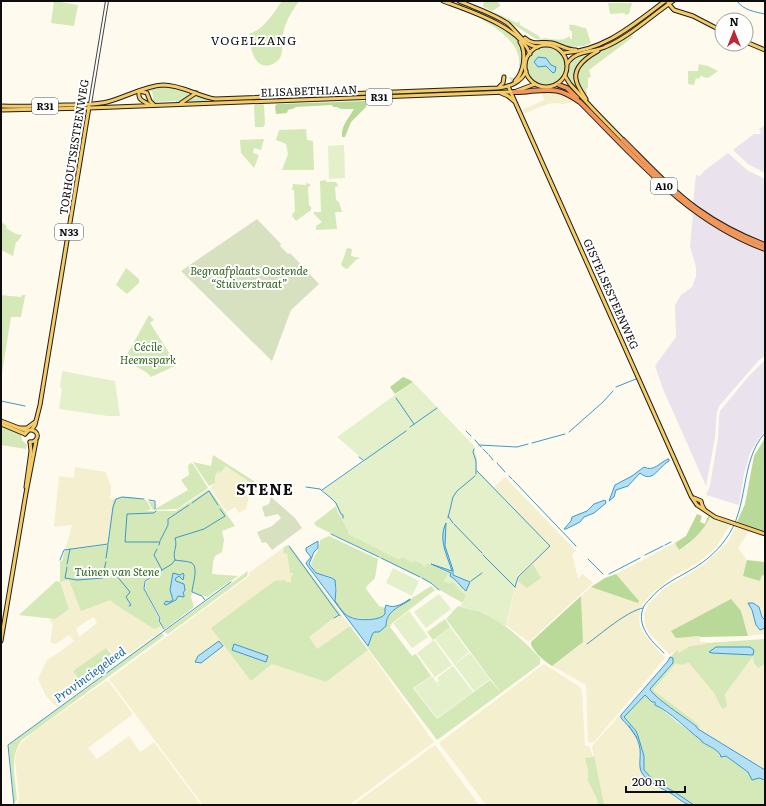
<svg xmlns="http://www.w3.org/2000/svg" width="766" height="806" font-family="Literata,serif">
	<rect width="100%" height="100%" fill="#fffaee"/>
	<g fill="#eae2ec">
		<polygon points="765,125 765,173 748,164 734,151 734,149 754,134 760,134 761,131 759,129"/>
		<polygon points="728,153 747,170 765,179 765,243 725,224 693,203 696,175 700,176 704,171"/>
		<polygon points="693,213 732,237 765,251 765,356 759,360 720,405 717,411 715,438 706,486 663,389 655,366 676,337 675,305 681,295 692,287 696,276 696,267 690,247"/>
		<polygon points="765,360 765,431 757,441 750,453 744,474 739,505 706,495 710,486 718,438 719,418 720,411 748,377"/>
	</g>
	<g fill="#f4efce" fill-rule="evenodd">
		<polygon points="543,92 563,93 574,99 572,102 564,104 555,103 547,104 524,114 522,110 544,100 542,94"/>
		<polygon points="226,466 258,488 256,495 252,495 249,497 246,509 239,513 235,507 227,512 210,488 215,483 215,476 218,471 220,473"/>
		<polygon points="75,467 106,472 111,487 111,495 109,497 113,500 108,545 65,550 72,525 54,527 59,476 74,478"/>
		<polygon points="505,477 576,551 572,554 578,578 583,574 593,583 529,642 507,626 517,576 550,546 494,487"/>
		<polygon points="710,517 730,525 716,547 704,558 691,567 672,577 651,594 641,606 639,618 640,626 647,638 665,658 594,742 590,743 588,742 586,685 552,666 583,642 581,596 591,587 638,602 639,601 616,574 675,543 679,550 687,546 708,523"/>
		<polygon points="735,527 749,531 738,548 747,560 744,576 760,581 762,575 765,576 765,620 762,617 759,607 756,604 749,606 752,610 756,625 759,629 765,628 765,634 748,636 741,611 700,616 671,632 676,636 680,637 700,636 700,642 706,642 706,644 690,646 684,651 679,653 677,650 670,655 648,632 645,624 644,613 649,603 665,588 703,565 728,542"/>
		<polygon points="283,548 284,553 287,553 290,573 293,573 293,576 291,582 286,582 251,681 272,664 326,682 368,650 434,742 349,805 203,805 109,679 248,577 250,572"/>
		<path d="M69 580 110 600 116 605 154 629 161 626 163 630 118 662 109 649 73 671 85 687 57 707 46 696 38 679 47 660 58 653 74 641 69 635 56 644 50 643 53 624 49 619H55L69 609 60 582ZM94 617 97 623 79 637 76 628Z"/>
		<polygon points="340,613 350,626 317,649 309,637"/>
		<polygon points="753,655 758,667 765,664 765,770 698,729 700,727 653,690 676,662 681,665 689,663 714,693 722,709 727,707 725,694"/>
		<polygon points="544,664 580,687 582,691 585,745 590,747 593,757 586,758 588,770 588,781 597,799 598,805 486,805 439,743"/>
		<polygon points="106,681 109,682 133,714 88,748 97,759 129,736 140,752 154,742 201,805 17,805 19,798 15,762 16,753 21,743 35,731"/>
		<polygon points="620,715 633,730 637,737 640,748 641,760 640,768 642,773 656,786 670,793 688,805 604,805 592,746"/>
		<polygon points="435,745 479,805 353,805"/>
	</g>
	<g fill="#d4e8b8">
		<polygon points="54,1 78,5 74,26 51,23"/>
		<path d="M282 1H299C292 11 285 22 283 34 281 41 284 51 280 58 278 61 274 64 270 65 253 70 250 45 249 34 264 29 273 14 282 1Z"/>
		<path d="M484 1H496L500 4V6L492 11 517 23 519 21 520 25 539 36 540 39C549 36 558 44 570 36V39H572V31H570L569 25C576 24 580 28 586 28L591 43 584 46 571 47H565L558 43 536 39 492 11 483 7Z"/>
		<polygon points="608,3 632,3 629,14 625,15 625,13 610,14"/>
		<path d="M481 19C491 21 515 33 520 43 523 50 523 57 522 64 521 72 518 78 511 82L509 77 515 78C530 50 502 31 481 19Z"/>
		<polygon points="630,35 633,37 589,70 591,77 588,78 588,88 586,89 587,94 585,95 578,84 577,77 578,70 585,61 598,52 616,44"/>
		<circle cx="546" cy="66" r="19"/>
		<polygon points="590,52 591,54 588,56 575,75 581,93 573,85 567,77 570,61 575,56"/>
		<polygon points="699,64 708,66 718,71 708,78 700,76 699,79 696,78 694,85 688,84 688,71 698,71"/>
		<polygon points="158,88 171,88 181,91 183,90 188,93 189,97 176,103 176,101 158,102 157,103 155,103 152,100 153,97 152,91 146,91"/>
		<polygon points="196,95 207,99 263,97 263,100 187,103"/>
		<polygon points="262,104 264,105 265,124 263,127 255,127 254,105"/>
		<polygon points="306,129 307,140 313,141 314,170 282,170 288,154 286,144 276,140 279,130"/>
		<polygon points="264,139 261,150 254,148 253,153 259,155 254,168 241,153 240,140"/>
		<polygon points="325,180 327,182 336,182 338,186 335,187 336,200 339,202 342,212 335,212 337,229 316,230 316,226 322,222 314,214 314,212 321,212 320,181"/>
		<polygon points="306,183 310,184 310,186 308,187 309,206 311,206 311,210 296,221 292,216 293,213 295,212 294,190 292,190 293,184 306,185"/>
		<polygon points="1,222 7,226 6,228 16,234 22,235 17,242 16,242 13,256 1,250"/>
		<polygon points="347,248 352,249 351,256 360,258 356,260 347,269 343,267 341,265"/>
		<polygon points="126,268 139,279 139,283 127,294 116,285"/>
		<polygon points="1,295 21,297 22,295 26,295 25,296 21,317 11,317 1,379"/>
		<polygon points="149,315 154,320 150,323 177,365 151,377 146,372 124,360"/>
		<polygon points="1,424 21,432 22,440 27,445 26,449 1,445"/>
		<polygon points="213,455 254,481 258,488 226,466 220,473 218,471 215,476 215,483 209,486 193,462 211,466"/>
		<polygon points="190,463 193,464 208,488 177,509 153,510 148,501 154,502 155,509 188,490 181,480 189,475 188,466"/>
		<path d="M209 489 235 526 222 531 224 540 222 552 215 556 213 562 212 574 238 576 207 597 192 592 191 597 194 607 165 629 159 622 161 618 145 590 146 582 157 573 144 581V590L159 618 158 622 161 626 154 629 116 605 110 600 81 611 69 580 60 582V561H62L65 550 108 545 113 500C123 494 135 498 146 500L151 509 146 511H176Z"/>
		<polygon points="336,506 338,513 349,531 400,559 401,557 413,562 414,560 423,564 427,563 448,573 450,583 451,582 456,584 458,588 466,595 463,603 438,589 432,583 316,526 314,523"/>
		<path d="M329 536 378 559 375 578 366 587V589L379 606 385 608 386 611 384 617C378 620 374 619 368 619 346 618 348 617 335 601L337 590 335 579 332 577 316 573 311 564C314 556 320 549 320 540Z"/>
		<polygon points="287,545 292,549 340,613 309,637 317,649 350,626 368,650 326,682 272,664 251,681 211,628 276,580 277,581 285,580 286,582 291,582 291,576 293,575 293,573 290,573 287,553 284,554 283,548"/>
		<polygon points="533,564 541,578 527,588 518,581 519,577"/>
		<polygon points="248,571 247,576 168,634 164,632"/>
		<polygon points="56,581 60,582 69,609 55,619 19,615"/>
		<polygon points="431,586 435,590 392,623 390,627 412,656 416,654 431,676 413,688 437,719 490,680 501,693 437,740 367,647 372,635 374,632 379,632 390,612"/>
		<path d="M458 606C467 609 477 610 485 614 506 624 524 641 540 658V664L501 693 446 619Z"/>
		<polygon points="445,619 450,627 433,640 427,632"/>
		<path d="M162 633 164 636 22 740C8 758 16 779 17 800L14 803 9 747 10 744Z"/>
		<polygon points="765,639 765,664 758,668 754,663 753,656 725,694 727,707 722,709 714,693 689,663 681,665 676,663 653,690 698,724 700,727 698,729 696,725 655,697 650,689 673,663 673,658 670,657 677,650 679,653 690,646 706,644 706,643"/>
		<polygon points="106,648 118,662 85,687 73,671"/>
		<path d="M645 695C663 710 681 726 701 740L702 742 726 756 748 772 765 780V805H694L649 777 644 770V756L636 731 624 717Z"/>
		<polygon points="594,755 604,804 604,805 598,805 597,799 588,781 588,770 585,758 593,757"/>
	</g>
	<g fill="#b8d998">
		<path d="M368 101 366 107 351 122 345 137H342C341 125 349 118 354 109H341L337 107H333L332 105 295 107V108L288 110 287 113 276 114 275 106 277 104Z"/>
		<polygon points="403,377 410,380 413,382 395,394 390,387"/>
		<polygon points="765,438 765,531 737,522 745,504 754,456"/>
		<path d="M697 514 702 516 700 522 705 524 708 516 710 517C706 528 690 544 679 550L675 543 686 536Z"/>
		<polygon points="765,559 765,576 762,575 760,581 743,576 747,560 764,562"/>
		<polygon points="616,574 639,601 638,603 591,587 605,578"/>
		<path d="M581 596 583 642 552 666C545 662 530 649 531 642Z"/>
		<polygon points="731,599 741,611 748,636 700,637 699,636 676,638 671,631"/>
	</g>
	<g fill="#d7e0bf">
		<polygon points="257,219 281,244 280,246 288,254 290,253 319,284 291,310 272,361 181,271"/>
		<polygon points="271,497 295,518 302,528 272,550 266,542 262,543 257,532 272,526 281,518 278,514 265,517 262,507 269,504"/>
	</g>
	<g fill="#e4f0ca">
		<polygon points="344,145 345,178 329,179 328,146"/>
		<polygon points="62,371 115,381 120,416 108,416 59,409 62,388 60,388"/>
		<polygon points="413,382 474,446 477,459 477,470 550,546 517,576 506,627 486,614 460,606 464,601 463,600 466,595 455,585 455,584 451,582 449,584 444,581 448,573 428,563 425,567 423,566 423,564 415,560 413,563 401,557 399,560 348,534 348,531 341,518 335,503 323,490 365,461 337,437"/>
		<polygon points="393,568 419,581 412,596 386,583"/>
		<polygon points="439,594 451,609 426,628 414,612"/>
		<polygon points="409,611 428,637 412,648 393,623"/>
		<polygon points="450,627 469,652 454,664 435,639"/>
		<polygon points="434,640 452,665 435,677 417,653"/>
		<polygon points="470,653 490,679 474,691 454,664"/>
		<polygon points="453,666 473,692 437,718 414,688 432,676 442,690 437,682 439,681 437,678"/>
	</g>
	<g fill="#b3e0f5" stroke="#3c99cb">
		<polygon points="538,57 546,58 551,65 556,67 555,72 553,73 546,66 538,67 534,62"/>
		<path d="M668 459H669V461C658 467 653 484 640 473L628 486 616 490 614 497 609 501 615 485 632 476 644 467C654 472 659 463 668 459Z"/>
		<polygon points="605,500 606,503 594,513 584,517 580,522 566,529 564,529 571,521 572,517 587,511 594,504"/>
		<path d="M446 523 445 546 453 570V575L470 582 466 591C460 586 456 579 450 576L451 573 431 564 452 571C447 555 438 539 446 523Z"/>
		<path d="M318 541V548L314 552 309 564 316 573 332 578 335 580 336 590 335 601C339 606 343 614 350 617 357 621 381 621 385 614V608L386 605C395 609 402 604 410 599V600C399 607 386 611 386 626L379 632H374L372 635 368 646 307 565 306 563 311 557 306 551V548Z"/>
		<polygon points="173,573 180,575 183,573 184,575 183,580 179,576 175,579 176,581 184,584 185,590 183,593 184,595 184,597 178,596 176,600 166,605 164,604 166,601 169,602 173,600 170,590"/>
		<polygon points="748,603 753,603 759,607 762,617 765,620 765,628 760,630 756,625 752,610"/>
		<polygon points="219,641 223,646 201,663 195,662 198,656"/>
		<polygon points="234,644 268,656 266,662 232,650"/>
		<polygon points="716,647 750,647 754,650 753,655 712,653 709,652"/>
		<path d="M670 657 673 658V663L650 689C654 698 686 718 696 726L698 729 765 770V780L759 778 752 780 748 772 726 756 721 757C720 750 708 746 702 742L701 740C686 729 671 712 655 705V702H652L645 695 624 717 636 731 638 736 644 756V770L654 781 673 791 694 805C684 805 680 799 672 794 662 788 649 784 642 773 638 767 641 757 640 749 638 735 630 728 621 718V715L668 661Z"/>
	</g>
	<g fill="none" stroke-linecap="round" stroke-linejoin="round">
		<g stroke="#3c99cb" stroke-width="1">
			<path d="M737 1C743 10 755 12 765 14"/>
			<polyline points="616,387 636,379"/>
			<polyline points="396,398 414,424"/>
			<polyline points="1,401 25,406"/>
			<polyline points="410,427 437,408"/>
			<polyline points="466,431 471,436"/>
			<polyline points="569,432 603,402 613,391"/>
			<polyline points="475,440 481,447"/>
			<polyline points="532,443 565,434"/>
			<polyline points="479,445 517,447 528,444"/>
			<polyline points="474,449 473,452 476,461 476,474"/>
			<polyline points="483,449 488,454"/>
			<polyline points="489,455 493,460"/>
			<polyline points="359,457 363,460"/>
			<polyline points="497,463 505,472"/>
			<polyline points="477,471 550,546 518,577 515,587"/>
			<polyline points="509,476 512,479"/>
			<polyline points="513,480 576,546"/>
			<polyline points="306,487 320,489 332,499 336,503 341,514 343,515 343,518"/>
			<polyline points="322,490 406,431"/>
			<polyline points="149,500 155,501 155,509"/>
			<polyline points="192,503 209,491 218,505"/>
			<polyline points="156,511 154,513 127,514 125,542 160,542 159,545"/>
			<polyline points="448,516 453,523"/>
			<polyline points="448,518 453,497 457,491 475,476"/>
			<polyline points="454,524 482,553"/>
			<polyline points="331,534 379,557"/>
			<polyline points="160,541 168,525 168,519 189,505"/>
			<polyline points="665,545 671,542"/>
			<polyline points="289,546 339,615"/>
			<polyline points="157,549 154,555 162,570 161,571"/>
			<polyline points="483,555 515,587"/>
			<polyline points="645,555 663,546"/>
			<polyline points="106,558 108,545"/>
			<polyline points="381,558 420,577"/>
			<polyline points="588,559 603,574"/>
			<polyline points="60,560 64,550 108,544 113,507 116,499 122,497 144,499"/>
			<path d="M175 560C172 551 178 548 175 538L204 529 225 516 220 509"/>
			<polyline points="67,564 70,549"/>
			<polyline points="67,567 65,578 77,580 103,578 105,570"/>
			<polyline points="104,570 106,562"/>
			<path d="M162 570 172 564 175 560C180 561 188 561 192 563 199 568 192 586 192 592L202 596 205 600"/>
			<polyline points="108,571 116,575 130,592 126,597 131,605 129,606"/>
			<polyline points="158,573 145,581 144,589 160,618 159,621 164,629"/>
			<polyline points="609,574 640,558"/>
			<polyline points="422,578 431,583 439,590"/>
			<polyline points="471,581 482,573"/>
			<polyline points="334,618 339,615 340,615"/>
			<path d="M587 644C602 633 627 611 643 608"/>
			<path d="M664 653C651 641 635 625 644 606 645 604 648 601 650 599 662 584 678 578 694 568 706 561 717 551 725 540 750 508 739 461 765 433"/>
			<polyline points="629,726 637,738"/>
			<polyline points="14,805 8,745 231,582"/>
		</g>
		<defs>
			<polyline id="minor" points="90,104 107,1"/>
			<g id="major">
				<path d="M443 1C467 10 521 27 530 54"/>
				<path d="M459 1C475 8 492 13 507 23 517 31 524 46 538 47"/>
				<polyline points="668,3 674,10 693,16 722,31"/>
				<path d="M525 38C534 46 541 41 552 43 561 45 566 50 576 50"/>
				<polyline points="746,42 765,50"/>
				<circle cx="546" cy="66" r="21"/>
				<path d="M563 53C604 51 634 24 665 1"/>
				<path d="M567 64C575 50 592 53 605 47 629 37 651 16 673 1"/>
				<polyline points="565,76 570,84 593,109 623,140"/>
				<path d="M515 81C524 72 527 53 520 42"/>
				<polyline points="508,86 691,496 697,505 715,517 765,534"/>
				<polyline points="499,87 503,83 504,77"/>
				<path d="M139 91C138 101 142 100 150 105"/>
				<polyline points="140,91 147,93 150,101 154,105"/>
				<polyline points="501,93 508,96 514,101"/>
				<path d="M586 99C583 94 579 89 577 83 571 68 587 57 598 51"/>
				<polyline points="181,103 196,93"/>
				<path d="M1 106C22 107 44 106 65 105 79 105 94 105 107 102 126 97 144 86 163 85 182 85 197 96 215 99L498 88C509 87 522 82 526 71"/>
				<polyline points="1,110 89,108 508,92 514,92 535,84"/>
				<polyline points="1,421 27,431"/>
				<polyline points="1,424 25,434"/>
				<polyline points="20,428 27,428 35,422"/>
				<polyline points="32,429 35,425 40,405 89,107"/>
				<path d="M25 434 29 430C40 429 40 442 30 442"/>
				<polyline points="26,487 31,451 30,442"/>
				<polyline points="694,498 701,501 702,505 704,509"/>
				<polyline points="1,641 26,493 36,441"/>
			</g>
			<g id="highway">
				<polyline points="559,85 567,88 577,98"/>
				<path d="M514 92C519 92 524 92 530 91 553 89 560 88 580 102 637 159 687 220 765 249"/>
				<path d="M623 140C647 164 670 189 697 209 718 224 741 236 765 245"/>
			</g>
		</defs>
		<use href="#minor" stroke="#404040" stroke-width="4"/>
		<use href="#major" stroke="#1e1e1e" stroke-width="5"/>
		<use href="#highway" stroke="#1e1e1e" stroke-width="6"/>
		<use href="#minor" stroke="#fff" stroke-width="2"/>
		<use href="#major" stroke="#f6cc66" stroke-width="3"/>
		<use href="#highway" stroke="#f29759" stroke-width="4"/>
	</g>
	<g text-anchor="middle" stroke-width="4" stroke-linejoin="round" paint-order="stroke">
		<g fill="#fff" stroke="#565656" stroke-width="1">
			<rect x="366" y="89" width="26" height="16" rx="3"/>
			<rect x="32" y="98" width="26" height="16" rx="3"/>
			<rect x="651" y="178" width="26" height="16" rx="3"/>
			<rect x="55" y="224" width="28" height="16" rx="3"/>
		</g>
		<g font-size="10" font-weight="bold" fill="#0d0d0d">
			<text x="379" y="101">R31</text>
			<text x="45" y="110">R31</text>
			<text x="664" y="190">A10</text>
			<text x="69" y="236">N33</text>
		</g>
		<g font-size="11" fill="#0d0d0d" stroke="#fff">
			<text transform="translate(309 91) rotate(-2)" y="4">ELISABETHLAAN</text>
			<text transform="translate(74 147) rotate(-81)" y="4">TORHOUTSESTEENWEG</text>
			<text transform="translate(611 294) rotate(66)" y="4">GISTELSESTEENWEG</text>
		</g>
		<g font-size="11" font-style="italic" fill="#30641f" stroke="#fff">
			<text x="249" y="275">Begraafplaats Oostende<tspan x="249" dy="13">“Stuiverstraat”</tspan></text>
			<text x="148" y="351">Cécile<tspan x="148" dy="13">Heemspark</tspan></text>
			<text x="117" y="576">Tuinen van Stene</text>
		</g>
		<g font-size="12" letter-spacing="1" fill="#0d0d0d" stroke="#fff">
			<text x="254" y="45">VOGELZANG</text>
		</g>
		<g font-size="12" font-style="italic" fill="#196a9d" stroke="#fff">
			<text transform="translate(90 675) rotate(-36)" y="4">Provinciegeleed</text>
		</g>
		<g font-size="15" font-weight="bold" letter-spacing="1" fill="#0d0d0d" stroke="#fff">
			<text x="265" y="495">STENE</text>
		</g>
	</g>
	<rect width="766" height="806" fill="none" stroke="#0d0d0d" stroke-width="4"/>
	<g transform="translate(734 32)"><circle r="19" fill="#ffffff" stroke="#9e9e9e"/>
	<path d="M0-3L7 15L0 10L-7 15Z" fill="#bb2836"/>
	<text y="-6" font-size="11" font-weight="bold" text-anchor="middle" fill="#0d0d0d">N</text>
	</g>
	<path d="M626 786v6h59v-6" fill="none" stroke="#0d0d0d" stroke-width="2"/>
	<text x="632" y="786" font-size="12" fill="#0d0d0d" stroke="#ffffff" stroke-width="3" paint-order="stroke">200 m</text>
</svg>
